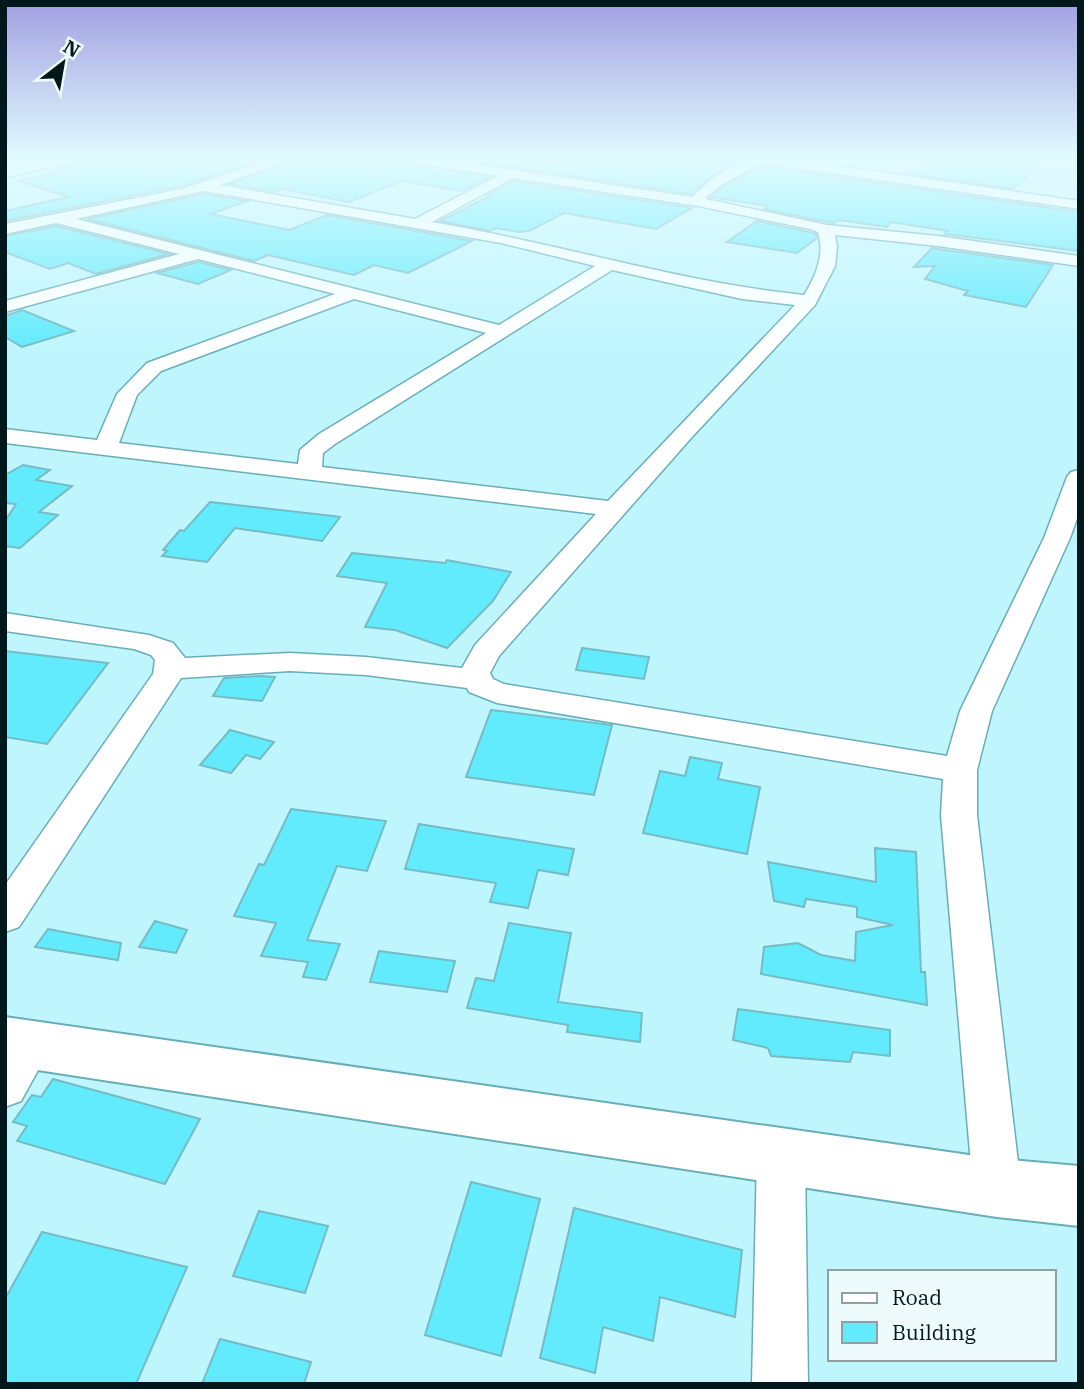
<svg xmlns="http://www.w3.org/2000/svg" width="1084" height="1389" font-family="'IBM Plex Serif',serif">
	<rect width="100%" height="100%" fill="#bff6fe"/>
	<g fill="#62ebfc" stroke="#76bbc4" stroke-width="2">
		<polygon points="86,157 219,157 238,162 255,157 272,157 180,186 5,221 5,211 68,197 20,181 68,170 59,168 84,163"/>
		<polygon points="302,157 373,157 490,177 463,191 402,181 349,202 282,189 274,192 230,184"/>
		<polygon points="469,157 742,157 743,159 713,175 691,194 462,160"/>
		<polygon points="931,157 1006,164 1010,160 1040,164 1013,189 910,174"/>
		<polygon points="762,166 1079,212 1079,251 945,234 948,231 891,222 887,227 839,220 834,223 827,222 764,209 768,206 711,197 725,185"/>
		<polygon points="513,181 692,208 656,229 564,213 529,231 518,232 496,228 491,231 440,221 490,196 487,195"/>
		<polygon points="204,194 247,201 211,214 289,230 327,215 472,241 408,273 374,265 354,275 268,255 254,261 87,219"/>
		<polygon points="757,221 809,232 816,234 817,238 797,253 727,242"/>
		<polygon points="56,226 169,254 96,274 68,263 50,269 5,252 5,236"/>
		<polygon points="932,248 938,249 1053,265 1026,307 964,295 968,291 925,279 935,266 914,267"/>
		<polygon points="198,262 231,270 198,284 157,273"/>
		<polygon points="22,310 74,331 22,347 5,337 5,316"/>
		<polygon points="23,465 50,470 36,480 72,486 39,512 58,515 20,548 5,546 5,521 16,504 5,503 5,475"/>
		<polygon points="210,502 333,516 340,517 322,541 235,528 207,562 162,556 167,551 163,550 180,530 184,531"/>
		<polygon points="352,553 445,563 447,560 511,572 493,601 447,648 395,630 365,627 387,583 337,576"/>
		<polygon points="582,648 649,657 644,679 576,670"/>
		<polygon points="5,651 108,663 47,744 5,737"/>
		<polygon points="261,676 275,677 262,701 213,696 224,678"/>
		<polygon points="491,710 612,725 594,795 466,777"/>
		<polygon points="230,730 274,742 260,759 246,755 231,773 200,765"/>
		<polygon points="690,757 722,763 718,779 760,787 747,854 643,833 660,771 685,776"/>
		<polygon points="291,809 386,821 367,871 337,866 307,940 340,944 326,980 303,977 308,962 261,956 276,923 234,916 259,864 264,865"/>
		<polygon points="419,824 574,849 568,875 538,870 528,908 490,902 496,883 405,869"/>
		<polygon points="875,848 916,852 921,972 925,972 927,1005 761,974 764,947 798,943 821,955 855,961 856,932 893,925 857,917 857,907 806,899 804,907 774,901 768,862 876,882"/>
		<polygon points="155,921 187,930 176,953 139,947"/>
		<polygon points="509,923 571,933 558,1002 642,1013 640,1042 567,1032 568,1025 467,1008 476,978 494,981"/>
		<polygon points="48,929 121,943 118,960 35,947"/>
		<polygon points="379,951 455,961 447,992 370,982"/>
		<polygon points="738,1009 890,1030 890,1056 853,1052 850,1062 771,1056 768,1048 733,1040"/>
		<polygon points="53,1079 200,1119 165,1184 17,1141 27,1126 13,1122 32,1095 41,1097"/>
		<polygon points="471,1182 540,1199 501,1356 425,1335"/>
		<polygon points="574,1208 742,1250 735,1317 660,1297 653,1341 603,1327 595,1373 540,1358"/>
		<polygon points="259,1211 328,1226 305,1293 233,1276"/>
		<polygon points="42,1232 187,1267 136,1384 5,1384 5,1299"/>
		<polygon points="220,1339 311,1362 304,1384 202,1384"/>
	</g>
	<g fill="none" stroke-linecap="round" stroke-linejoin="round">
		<defs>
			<g id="minor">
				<polygon points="60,157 84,157 83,160 5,177 5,169"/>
				<path d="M280 157H299L220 185 415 219 498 176 401 161 395 157H426L692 197 714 177 747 160 745 157H777L1079 201V209L762 163 724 183 706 197V199L827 225 938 236 1079 256V266L938 246 835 235 837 247 835 266 815 305 692 437 499 656 490 673 493 679 504 684 947 756 960 711 1044 538 1067 477 1071 472 1079 470V513L1070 538 992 711 977 770V815L1021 1188 1014 1205 997 1212 980 1205 973 1188 941 815 943 779 497 703 469 692 467 688 366 675 290 671 181 678 19 927 5 932V885L153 674 155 660 151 655 134 649 5 631V613L149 635 173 643 185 658 290 653 366 657 462 668 475 645 596 514 5 443V429L97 440 117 394 147 363 335 294 198 259 5 312V301L179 254 56 223 5 234V224L181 189ZM513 178 698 206 810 229 818 232C825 255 816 276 804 295 678 282 557 243 432 222ZM204 191 501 243 595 266 499 325 76 219ZM612 270 742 299 795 305 608 501 322 467 323 453 335 444ZM354 299 486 333 319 434 300 450 298 464 119 443 137 395 161 371Z"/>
				<polygon points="30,1026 45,1031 52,1045 21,1101 5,1107 5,1046 15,1031"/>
				<polygon points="781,1133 798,1140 805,1156 808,1384 752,1384 757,1156 764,1140"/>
			</g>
			<polygon id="secondary" points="5,1017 997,1159 1079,1166 1079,1226 997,1217 5,1065"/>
		</defs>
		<use href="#minor" stroke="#69adb7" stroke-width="3"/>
		<use href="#secondary" stroke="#69adb7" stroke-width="4"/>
		<use href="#minor" fill="#fff" fill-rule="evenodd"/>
		<use href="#secondary" fill="#fff" fill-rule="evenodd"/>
	</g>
	<linearGradient id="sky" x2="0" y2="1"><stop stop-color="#a1a0e1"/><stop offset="0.45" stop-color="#e2fbff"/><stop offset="1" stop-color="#e2fbff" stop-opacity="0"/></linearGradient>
	<rect width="1084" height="351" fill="url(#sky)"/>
	<rect width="1084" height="1389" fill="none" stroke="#00181b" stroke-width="14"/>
	<rect x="828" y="1270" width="228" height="91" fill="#eefbfd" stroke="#8fa0a3" stroke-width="2"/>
	<rect x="842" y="1293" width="35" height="10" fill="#ffffff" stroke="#8fa0a3" stroke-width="2"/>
	<text x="892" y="1305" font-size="21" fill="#00181b">Road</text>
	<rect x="842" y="1322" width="35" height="21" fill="#62ebfc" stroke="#8fa0a3" stroke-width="2"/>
	<text x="892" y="1340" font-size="21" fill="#00181b">Building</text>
	<g transform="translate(63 63) rotate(31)" stroke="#eefbfd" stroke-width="5" paint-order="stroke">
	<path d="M0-5L12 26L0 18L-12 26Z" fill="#00181b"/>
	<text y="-10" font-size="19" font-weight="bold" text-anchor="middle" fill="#00181b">N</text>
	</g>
</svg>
